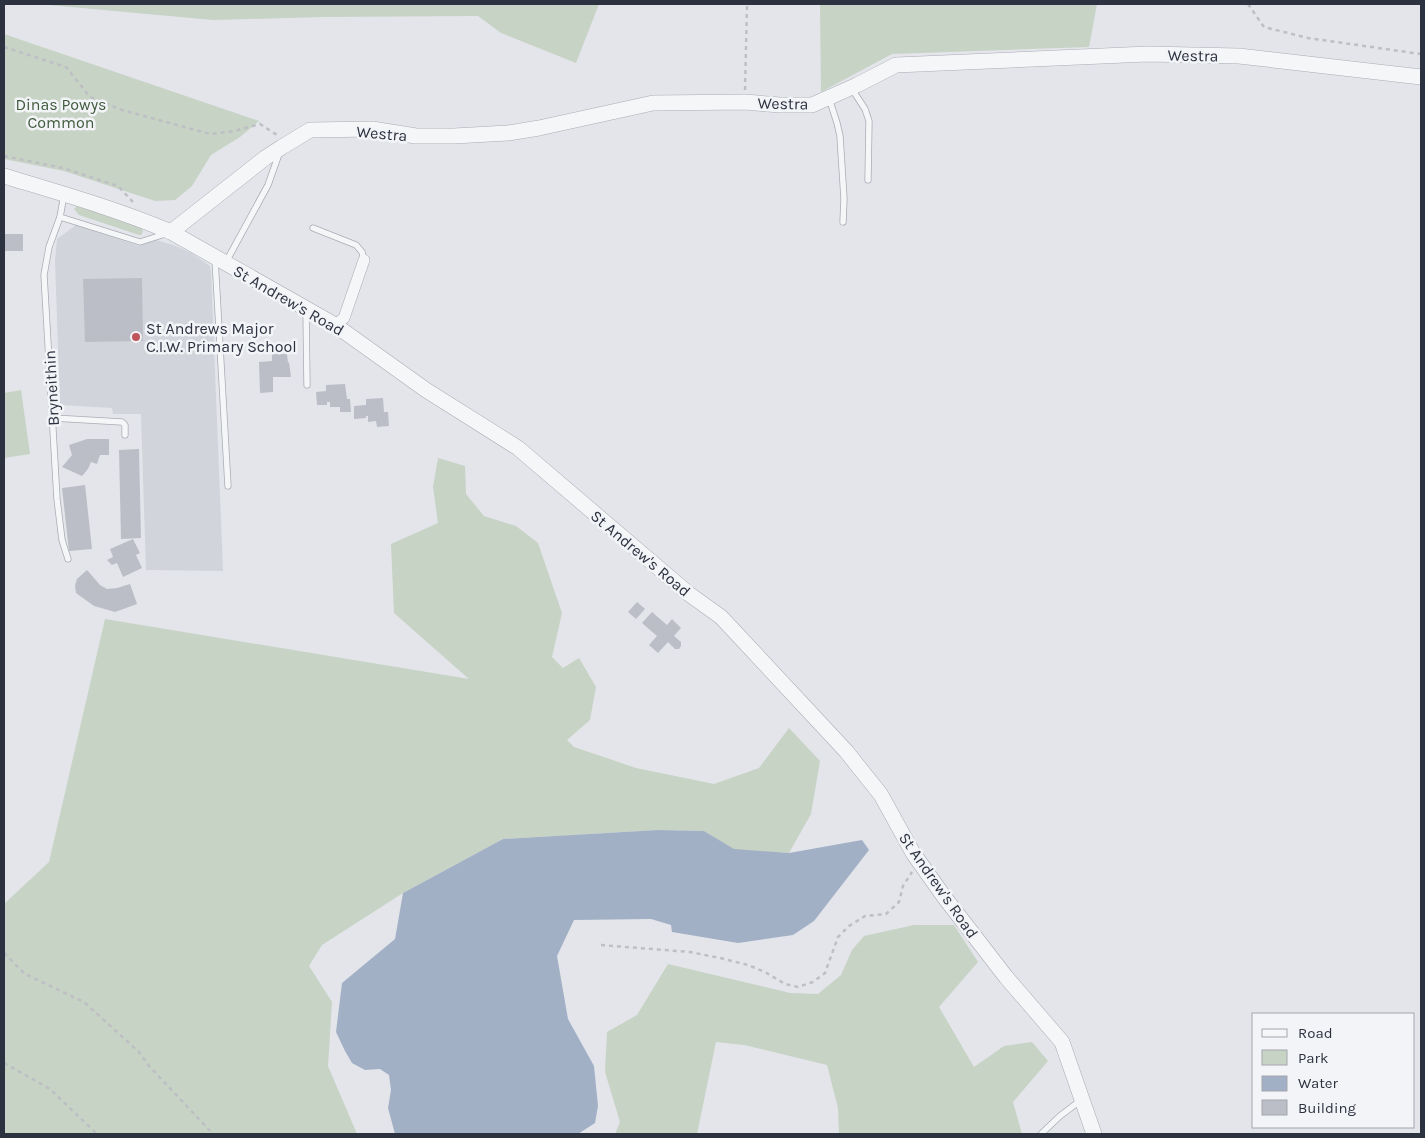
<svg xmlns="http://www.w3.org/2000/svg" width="1425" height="1138" font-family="Karla,sans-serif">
	<rect width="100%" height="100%" fill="#e3e5ea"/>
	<polygon fill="#d1d4db" points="76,225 139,246 156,240 176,246 191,253 210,266 211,272 223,571 146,570 141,414 113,414 112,408 62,405 60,403 55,261 57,239"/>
	<g fill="#c7d3c5">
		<polygon points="38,4 599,4 576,63 501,33 478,16 323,17 213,20"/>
		<polygon points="820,4 1097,4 1089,47 892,54 821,92"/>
		<polygon points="4,34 259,121 240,137 211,155 192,186 175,200 155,201 64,171 4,159"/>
		<polygon points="77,206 81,206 141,227 143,232 141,235 139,235 79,215 74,209"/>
		<polygon points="21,390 30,454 4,458 4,393"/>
		<polygon points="438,458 465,466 466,494 484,516 516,526 538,543 562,613 552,657 563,668 579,658 596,687 590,720 567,740 574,747 636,768 714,784 759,768 789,728 820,761 811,814 789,853 734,850 704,831 658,830 503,839 403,893 322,945 309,966 332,1002 328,1066 357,1134 4,1134 4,904 49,862 105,619 469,679 394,613 391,544 438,523 433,487"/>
		<polygon points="914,925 954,925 978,962 939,1007 974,1067 1004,1046 1032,1042 1048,1061 1013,1102 1022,1134 839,1134 838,1108 827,1065 744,1045 716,1042 697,1134 615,1134 620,1122 605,1072 607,1032 637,1015 668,964 790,993 818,994 841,975 852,950 864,936"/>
	</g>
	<polygon fill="#a2b0c6" points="658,830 704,831 734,849 789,853 862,840 869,850 814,921 793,935 738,943 672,932 671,925 651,919 574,920 557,956 568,1019 594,1066 598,1106 595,1123 578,1134 395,1134 388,1108 391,1090 389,1075 380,1069 365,1070 352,1063 345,1051 336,1032 342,983 395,939 403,893 503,839"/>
	<g fill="#bbbec6">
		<rect x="4" y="234" width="19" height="17"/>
		<polygon points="142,278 143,341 85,342 83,279"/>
		<polygon points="272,354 287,354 288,363 289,362 291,377 273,377 273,392 260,393 259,362 272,361"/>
		<polygon points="345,384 347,399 350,399 351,412 340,412 340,407 330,407 330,402 327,402 327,405 317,405 316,392 326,391 326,385"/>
		<polygon points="383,398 384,412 388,412 389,426 377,427 376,421 368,422 368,416 366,416 366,418 354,419 354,406 366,405 366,399"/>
		<polygon points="87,439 109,439 109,455 100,455 97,464 91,462 88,469 82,476 62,467 72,455 69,445"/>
		<polygon points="139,449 141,538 121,539 119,450"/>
		<polygon points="85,485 92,549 69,551 62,488"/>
		<polygon points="133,539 140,553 136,555 142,568 123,577 117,563 112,565 107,560 113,557 110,549"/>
		<polygon points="87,570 100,585 107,589 117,588 130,584 137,604 115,612 94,606 76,593 75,586 77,579"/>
		<polygon points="637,602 645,609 636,619 628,612"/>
		<polygon points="652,612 667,625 672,619 681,628 674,636 681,642 681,646 679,649 675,649 668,642 658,653 649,645 657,636 642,623"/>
	</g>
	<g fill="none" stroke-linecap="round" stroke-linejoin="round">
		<defs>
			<g id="service">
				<polyline points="852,89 865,109 869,121 868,180"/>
				<polyline points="829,98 837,123 840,136 844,199 843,222"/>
				<polyline points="64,195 60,217 49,247 44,275 57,499 62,540 68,559"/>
				<polyline points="60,217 140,242 165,234"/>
				<polyline points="313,228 356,245 362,252 364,260"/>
				<polyline points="215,259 228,486"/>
				<polyline points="226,262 268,185 280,151"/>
				<polyline points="306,310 307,385"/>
				<polyline points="53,418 122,422 125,425 125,435"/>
				<polyline points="1041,1134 1060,1116 1081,1100"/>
			</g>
			<polyline id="minor" points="335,325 344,318 364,260"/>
			<g id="tertiary">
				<path d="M4 176C60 193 117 209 171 232L335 325 426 390 518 448 689 594 721 617 846 751 881 795 913 853 945 898 1006 977 1062 1042 1094 1134"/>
				<polyline points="171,232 265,158 282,147 310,130 372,129 416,136 454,136 508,133 539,128 653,103 745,102 780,105 812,105 857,85 896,65 1148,54 1239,56 1421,77"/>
			</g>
		</defs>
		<use href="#service" stroke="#a9acb4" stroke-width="7"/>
		<use href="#minor" stroke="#a9acb4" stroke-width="12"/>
		<use href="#tertiary" stroke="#a9acb4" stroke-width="16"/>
		<g stroke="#bdbfc4" stroke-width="2.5" stroke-dasharray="4 4" stroke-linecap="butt">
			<polyline points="1248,4 1264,27 1308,38 1421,54"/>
			<polyline points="4,47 66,67 90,97 122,110 210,134 234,131 260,124 277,135"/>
			<polyline points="745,90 747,4"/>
			<polyline points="4,156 63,168 118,186 133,202"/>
			<polyline points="601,945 690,952 720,958 748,965 765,972 785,984 798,987 813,982 825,973 838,937 849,926 865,916 886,914 899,902 903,886 912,872"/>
			<polyline points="4,953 25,974 84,1002 139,1052 149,1066 213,1134"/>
			<polyline points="4,1063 50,1089 97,1134"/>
		</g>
		<use href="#service" stroke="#f5f6f8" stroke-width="5.5"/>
		<use href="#minor" stroke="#f5f6f8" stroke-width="11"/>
		<use href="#tertiary" stroke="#f5f6f8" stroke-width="15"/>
	</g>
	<circle fill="#c0565c" stroke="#f3f4f7" stroke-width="2" cx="136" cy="337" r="5"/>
	<g text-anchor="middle" stroke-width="5" stroke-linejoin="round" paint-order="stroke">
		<g font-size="16" fill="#2d3240" stroke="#f3f4f7">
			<text transform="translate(1193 55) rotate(1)" y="6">Westra</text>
			<text transform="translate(783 103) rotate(1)" y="6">Westra</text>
			<text transform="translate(382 133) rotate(5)" y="6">Westra</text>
			<text transform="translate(289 300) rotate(30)" y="6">St Andrew's Road</text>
			<text transform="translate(51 388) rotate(-93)" y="6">Bryneithin</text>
			<text transform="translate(641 553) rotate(40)" y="6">St Andrew's Road</text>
			<text transform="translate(939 885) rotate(55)" y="6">St Andrew's Road</text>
		</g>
		<g font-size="16" fill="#3e5a3b" stroke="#f3f4f7">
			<text x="61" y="110">Dinas Powys<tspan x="61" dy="18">Common</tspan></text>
		</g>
		<g font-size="16" fill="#2d3240" stroke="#f3f4f7" text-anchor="start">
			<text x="146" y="334">St Andrews Major<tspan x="146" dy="18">C.I.W. Primary School</tspan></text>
		</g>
	</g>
	<rect width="1425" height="1138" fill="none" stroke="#2d3240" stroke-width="10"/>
	<rect x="1252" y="1013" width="162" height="115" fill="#f3f4f7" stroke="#a4a6ae"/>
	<rect x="1262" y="1029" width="25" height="8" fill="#f5f6f8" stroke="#a4a6ae"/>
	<text x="1298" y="1038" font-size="15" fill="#2d3240">Road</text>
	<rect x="1262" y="1050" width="25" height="15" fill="#c7d3c5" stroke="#a4a6ae"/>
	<text x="1298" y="1063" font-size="15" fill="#2d3240">Park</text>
	<rect x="1262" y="1076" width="25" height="15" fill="#a2b0c6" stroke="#a4a6ae"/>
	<text x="1298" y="1088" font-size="15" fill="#2d3240">Water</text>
	<rect x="1262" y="1100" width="25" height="15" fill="#bbbec6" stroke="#a4a6ae"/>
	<text x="1298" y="1113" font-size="15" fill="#2d3240">Building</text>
</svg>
